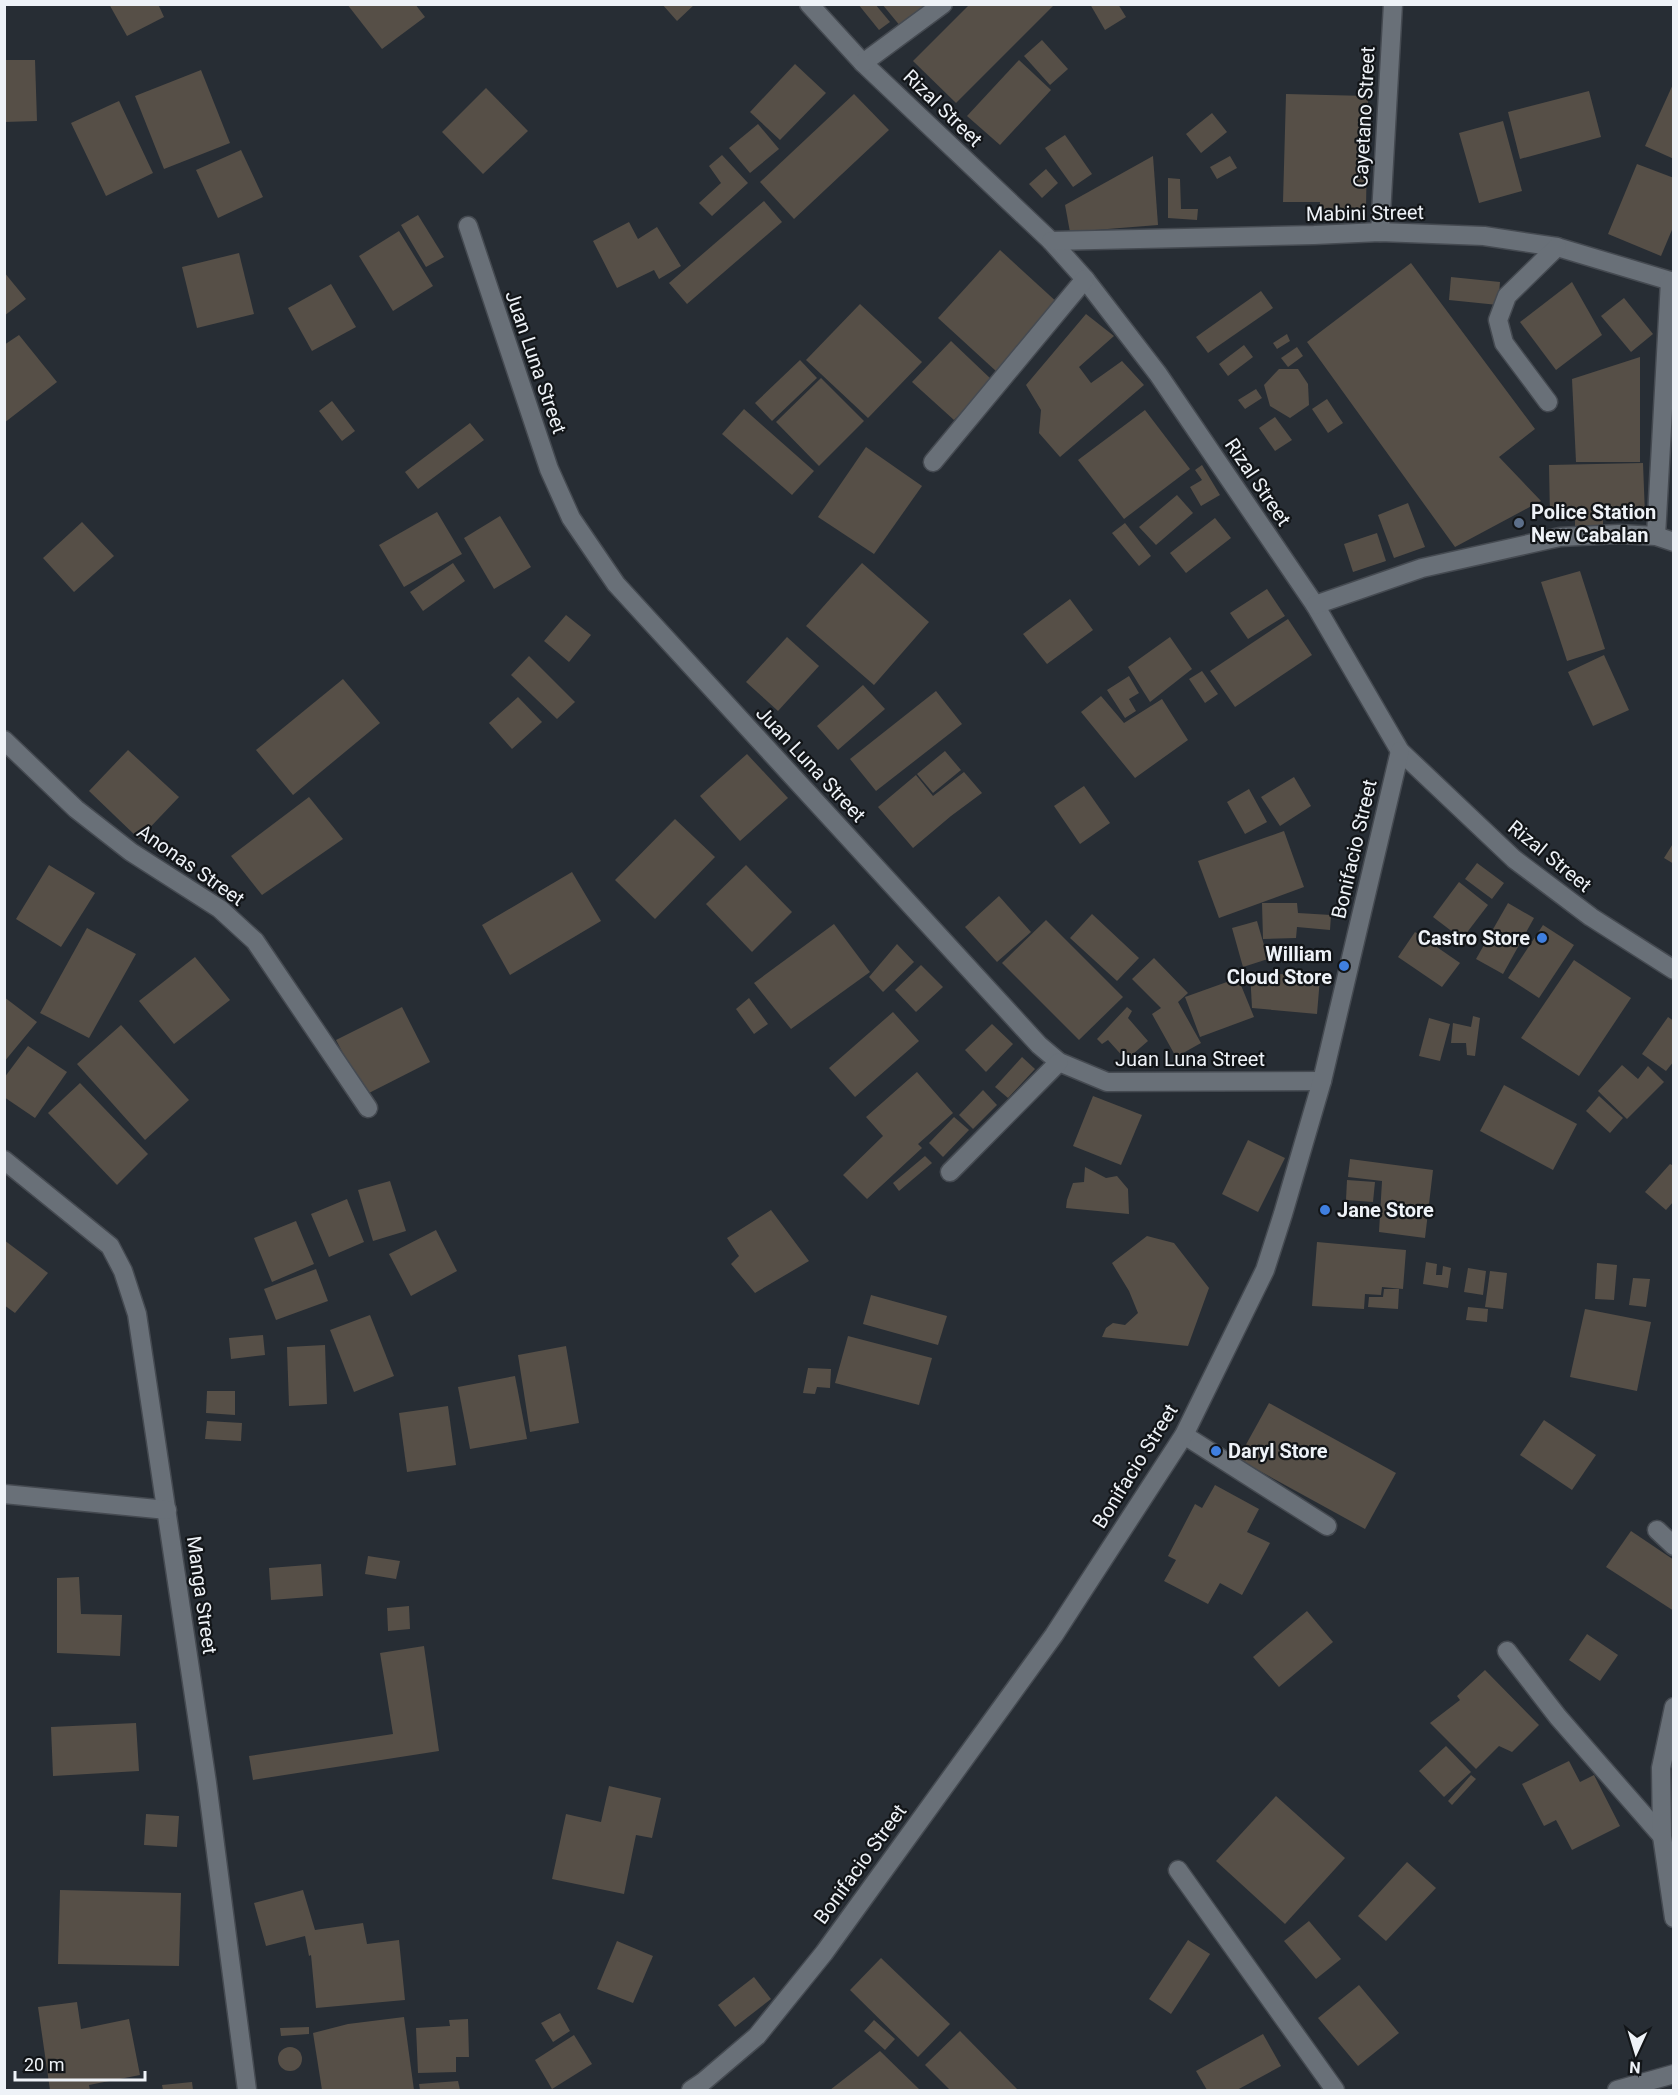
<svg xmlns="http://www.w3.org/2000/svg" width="1678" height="2095" font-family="Roboto,sans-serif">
	<rect width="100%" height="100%" fill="#272d34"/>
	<g fill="#564f47">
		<polygon points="109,4 158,4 164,17 127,36"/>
		<polygon points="347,4 415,4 425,17 382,49"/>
		<polygon points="662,4 695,4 677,21"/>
		<polygon points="858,4 875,4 890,22 879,30"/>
		<polygon points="882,4 928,4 901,27"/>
		<polygon points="970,4 1051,4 1053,6 956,103 913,61"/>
		<polygon points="1090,4 1118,4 1126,17 1105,30"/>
		<polygon points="1042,40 1068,69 1050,85 1024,56"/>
		<polygon points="4,60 35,60 37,121 4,122"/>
		<polygon points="1019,60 1051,90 1000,145 967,116"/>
		<polygon points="795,64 826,93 780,140 750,112"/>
		<polygon points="201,70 230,143 164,169 135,96"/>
		<polygon points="1674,82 1674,159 1645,146"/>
		<polygon points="486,88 528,131 483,174 442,132"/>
		<polygon points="1589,91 1601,137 1520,159 1508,112"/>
		<polygon points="854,94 889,130 794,219 760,182"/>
		<polygon points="1286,94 1368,96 1366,208 1345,208 1344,222 1319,221 1320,202 1283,202"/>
		<polygon points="119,101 153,173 106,196 71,123"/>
		<polygon points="1212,113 1227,132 1201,153 1186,134"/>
		<polygon points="1503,121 1522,191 1479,203 1459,133"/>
		<polygon points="758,124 779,149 750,173 729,148"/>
		<polygon points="1065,135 1092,174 1073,187 1045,148"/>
		<polygon points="241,150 263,197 218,218 196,170"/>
		<polygon points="722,155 748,183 712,216 699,203 721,183 709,166"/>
		<polygon points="1153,156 1158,225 1070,232 1065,205"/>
		<polygon points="1230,156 1237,168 1217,179 1210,167"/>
		<polygon points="1637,164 1674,178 1674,225 1661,256 1608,234"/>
		<polygon points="1046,169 1058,183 1042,198 1029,184"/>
		<polygon points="1168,178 1180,179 1181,209 1198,209 1197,220 1168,218"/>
		<polygon points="764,201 782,222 687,304 669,283"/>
		<polygon points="418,215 444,257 426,267 401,225"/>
		<polygon points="629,222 638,239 657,227 681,266 659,279 654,270 617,288 593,241"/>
		<polygon points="399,231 433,286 393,311 359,256"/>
		<polygon points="1000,250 1059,304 997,372 938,318"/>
		<polygon points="239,253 254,314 197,328 182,267"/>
		<polygon points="1411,263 1535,429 1499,457 1541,501 1455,547 1307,342"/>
		<polygon points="4,272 26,299 4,316"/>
		<polygon points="1451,277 1500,282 1498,305 1449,300"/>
		<polygon points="1572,282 1602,335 1556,370 1520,322"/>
		<polygon points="331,284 356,327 312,351 288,308"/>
		<polygon points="1261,291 1273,308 1208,353 1196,337"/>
		<polygon points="1624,298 1653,334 1631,352 1601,316"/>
		<polygon points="860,304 922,362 868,418 806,360"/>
		<polygon points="1086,314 1114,336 1079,367 1091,383 1122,361 1144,385 1060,457 1039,433 1041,410 1026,385"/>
		<polygon points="1287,334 1290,341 1277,349 1273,343"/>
		<polygon points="19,335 57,382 4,423 4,345"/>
		<polygon points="951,341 992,380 954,420 912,382"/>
		<polygon points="1244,345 1253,357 1228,376 1219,364"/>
		<polygon points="1297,347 1303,356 1288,367 1281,358"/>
		<polygon points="1640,357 1640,462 1576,462 1572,379"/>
		<polygon points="800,360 817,378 772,421 755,403"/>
		<polygon points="1279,369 1298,369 1308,384 1309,405 1290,418 1270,406 1264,385"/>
		<polygon points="821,378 864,421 819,466 776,422"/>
		<polygon points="1256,389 1262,398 1245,409 1238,400"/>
		<polygon points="1327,399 1343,423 1328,433 1312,409"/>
		<polygon points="332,401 355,431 342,441 319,411"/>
		<polygon points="744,409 814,471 792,495 722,434"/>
		<polygon points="1145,410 1190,469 1124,519 1078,460"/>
		<polygon points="1275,417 1292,440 1275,451 1259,428"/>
		<polygon points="470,423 484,440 418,489 405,472"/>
		<polygon points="866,447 922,486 874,554 818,517"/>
		<polygon points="1643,463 1645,515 1603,516 1603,528 1575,528 1575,517 1550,517 1549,465"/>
		<polygon points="1202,465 1220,495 1201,506 1190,487 1202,480 1195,470"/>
		<polygon points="1177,495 1193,513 1156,545 1139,527"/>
		<polygon points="1408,503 1425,547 1394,558 1378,515"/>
		<polygon points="437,512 462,554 404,587 379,545"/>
		<polygon points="500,516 531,567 494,589 464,538"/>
		<polygon points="1215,518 1231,538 1186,573 1170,553"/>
		<polygon points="82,522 114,556 74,592 43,558"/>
		<polygon points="1125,523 1151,556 1139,566 1112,533"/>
		<polygon points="1377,533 1386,561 1353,572 1344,544"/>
		<polygon points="453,563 465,581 423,611 410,592"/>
		<polygon points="862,563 929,622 874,685 806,626"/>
		<polygon points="1580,571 1605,649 1567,661 1541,582"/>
		<polygon points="1267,589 1285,616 1248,639 1230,613"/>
		<polygon points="1070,599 1093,630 1047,664 1023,634"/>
		<polygon points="566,615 591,635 569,662 544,641"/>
		<polygon points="1288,619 1312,655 1235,707 1210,671"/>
		<polygon points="787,637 819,666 778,711 746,682"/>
		<polygon points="1170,637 1192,669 1150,702 1128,667"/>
		<polygon points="1604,655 1629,710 1593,726 1568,672"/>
		<polygon points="529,656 575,702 557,719 511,675"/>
		<polygon points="1202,671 1218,694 1205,703 1189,679"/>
		<polygon points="1129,676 1139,693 1129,699 1136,711 1125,718 1107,690"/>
		<polygon points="343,679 380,723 293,795 256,750"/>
		<polygon points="863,685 885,709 838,750 817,726"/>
		<polygon points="936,691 962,724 876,791 850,759"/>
		<polygon points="1101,696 1124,723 1162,699 1188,740 1135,778 1081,712"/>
		<polygon points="518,697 542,722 512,749 489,723"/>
		<polygon points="128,750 179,797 139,839 89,791"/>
		<polygon points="945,751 961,770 933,793 917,774"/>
		<polygon points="747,754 788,798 740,841 700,796"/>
		<polygon points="964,772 982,793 951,816 913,848 878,807 916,775 933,796"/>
		<polygon points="1294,777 1311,806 1280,826 1261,797"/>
		<polygon points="1084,786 1110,823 1080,844 1054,806"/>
		<polygon points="1249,789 1267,822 1245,834 1227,802"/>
		<polygon points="309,797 343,839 262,895 231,856"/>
		<polygon points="675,819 715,857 655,919 615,880"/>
		<polygon points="1284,831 1304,887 1219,918 1198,861"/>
		<polygon points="1674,842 1674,864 1664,858"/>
		<polygon points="1477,863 1504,883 1492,899 1465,879"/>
		<polygon points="49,865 95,893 61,947 16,919"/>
		<polygon points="746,865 792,912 752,952 706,904"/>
		<polygon points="572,872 601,921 510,975 482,925"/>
		<polygon points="1459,882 1488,905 1462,939 1433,917"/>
		<polygon points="999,896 1031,932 997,962 965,927"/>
		<polygon points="1262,903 1297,903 1298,913 1331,915 1330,930 1297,927 1296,938 1263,939"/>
		<polygon points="1508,903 1534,918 1503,974 1476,959"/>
		<polygon points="1092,914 1139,958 1117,981 1070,938"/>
		<polygon points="1046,920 1123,997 1079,1040 1002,963"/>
		<polygon points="1257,921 1268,959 1243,967 1232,928"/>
		<polygon points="834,924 870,972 791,1029 754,983"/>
		<polygon points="1543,925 1574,945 1539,998 1508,978"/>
		<polygon points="87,928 136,954 89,1038 40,1013"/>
		<polygon points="1415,932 1460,963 1442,987 1398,957"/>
		<polygon points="897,944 914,962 883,992 869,977"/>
		<polygon points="195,957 230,1000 174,1044 139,1001"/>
		<polygon points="1154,958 1188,993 1178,1002 1201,1043 1176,1057 1152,1014 1161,1008 1132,979"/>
		<polygon points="1574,960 1631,998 1579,1076 1521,1038"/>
		<polygon points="921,965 943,987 916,1012 895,990"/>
		<polygon points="1250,971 1320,978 1317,1014 1252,1008"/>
		<polygon points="1238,978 1254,1017 1200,1037 1185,997"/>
		<polygon points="4,997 37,1022 4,1062"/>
		<polygon points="749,998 768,1024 754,1034 736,1009"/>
		<polygon points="402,1007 430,1062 365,1095 336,1040"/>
		<polygon points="1127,1007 1132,1011 1128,1018 1148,1041 1126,1060 1108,1040 1102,1044 1097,1039"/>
		<polygon points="893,1012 919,1041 855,1097 829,1068"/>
		<polygon points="1473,1016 1480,1018 1475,1056 1467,1055 1466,1043 1451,1043 1453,1023 1471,1027"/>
		<polygon points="1668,1017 1674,1021 1674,1061 1666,1071 1642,1054"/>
		<polygon points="1429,1018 1450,1024 1440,1061 1419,1056"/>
		<polygon points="992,1024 1013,1044 986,1072 965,1050"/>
		<polygon points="121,1025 189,1100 145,1140 77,1064"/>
		<polygon points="28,1046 67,1072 35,1118 4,1097 4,1078"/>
		<polygon points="1022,1057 1035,1069 1008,1098 995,1087"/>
		<polygon points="1622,1065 1638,1079 1648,1066 1664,1082 1627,1119 1598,1091"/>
		<polygon points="917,1072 953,1113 918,1144 922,1148 867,1199 843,1175 883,1136 866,1117"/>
		<polygon points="80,1083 148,1154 117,1185 48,1113"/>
		<polygon points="1504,1085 1577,1124 1553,1170 1480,1131"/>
		<polygon points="983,1090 997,1105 973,1129 959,1115"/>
		<polygon points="1093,1096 1142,1115 1121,1165 1073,1146"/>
		<polygon points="1599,1096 1623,1118 1610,1133 1586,1111"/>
		<polygon points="954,1117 969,1130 943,1157 929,1143"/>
		<polygon points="1248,1140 1285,1158 1258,1212 1222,1194"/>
		<polygon points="925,1156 932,1163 899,1191 893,1183"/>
		<polygon points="1350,1159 1433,1170 1425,1238 1379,1232 1382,1181 1348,1177"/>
		<polygon points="1670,1164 1674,1166 1674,1201 1666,1210 1645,1192"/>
		<polygon points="1085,1167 1106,1178 1117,1176 1128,1189 1129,1214 1066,1208 1067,1200 1073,1183 1084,1182"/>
		<polygon points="1347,1180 1375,1182 1373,1202 1346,1200"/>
		<polygon points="390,1181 406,1231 373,1241 358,1190"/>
		<polygon points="347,1199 364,1242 329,1257 311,1214"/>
		<polygon points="771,1210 809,1261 755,1293 731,1264 739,1256 727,1238"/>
		<polygon points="296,1221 314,1264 272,1282 254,1238"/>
		<polygon points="436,1230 457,1271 411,1296 389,1254"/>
		<polygon points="1147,1236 1174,1243 1209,1288 1188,1346 1102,1337 1106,1328 1113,1323 1125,1325 1138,1313 1129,1291 1112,1263"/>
		<polygon points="4,1240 48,1273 15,1313 4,1305"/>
		<polygon points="1317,1242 1406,1250 1403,1289 1382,1287 1381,1295 1365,1294 1364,1309 1312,1306"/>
		<polygon points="1426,1262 1437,1264 1436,1275 1442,1275 1443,1266 1451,1268 1448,1288 1423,1284"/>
		<polygon points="1597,1263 1617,1265 1614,1300 1595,1299"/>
		<polygon points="1468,1268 1486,1271 1483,1295 1464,1292"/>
		<polygon points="316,1269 328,1301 276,1320 264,1289"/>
		<polygon points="1490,1271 1507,1273 1503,1309 1485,1307"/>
		<polygon points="1633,1278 1650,1279 1646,1307 1629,1305"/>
		<polygon points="1384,1289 1399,1289 1398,1309 1368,1307 1369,1297 1383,1297"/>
		<polygon points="871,1295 947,1316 938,1345 863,1324"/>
		<polygon points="1468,1307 1488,1309 1487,1322 1466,1320"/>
		<polygon points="1585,1309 1651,1322 1637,1391 1570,1377"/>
		<polygon points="370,1315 394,1376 354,1392 330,1330"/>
		<polygon points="263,1335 265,1355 231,1359 229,1338"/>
		<polygon points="848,1336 932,1358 919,1405 835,1383"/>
		<polygon points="325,1345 327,1404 289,1406 287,1347"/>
		<polygon points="566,1346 579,1423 530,1432 518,1355"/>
		<polygon points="808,1368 831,1369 830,1388 817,1387 815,1394 803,1393"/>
		<polygon points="515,1376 527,1439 470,1449 458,1387"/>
		<polygon points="207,1391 235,1391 235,1415 206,1413"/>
		<polygon points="1269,1403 1396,1473 1365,1529 1238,1459"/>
		<polygon points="448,1406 456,1465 407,1472 399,1413"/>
		<polygon points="1544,1420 1596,1455 1572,1490 1520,1455"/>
		<polygon points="207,1421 242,1423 241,1441 205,1439"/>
		<polygon points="1215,1485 1259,1509 1247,1532 1270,1543 1242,1595 1220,1583 1208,1604 1164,1581 1176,1560 1168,1556 1195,1504 1202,1508"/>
		<polygon points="1631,1531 1674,1560 1674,1611 1606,1567"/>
		<polygon points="368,1556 400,1561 396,1579 365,1574"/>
		<polygon points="321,1564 323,1596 271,1600 269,1568"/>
		<polygon points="79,1577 81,1614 122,1615 120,1656 57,1653 57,1578"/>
		<polygon points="409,1606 410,1629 388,1631 387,1608"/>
		<polygon points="1307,1611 1333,1642 1279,1687 1253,1657"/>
		<polygon points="1587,1634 1618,1655 1600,1681 1569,1660"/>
		<polygon points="424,1646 439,1751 253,1780 249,1756 393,1734 380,1653"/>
		<polygon points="1485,1670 1539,1725 1512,1752 1499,1746 1476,1769 1430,1723 1460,1700 1457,1696"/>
		<polygon points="136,1723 139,1771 53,1776 51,1727"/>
		<polygon points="1446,1746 1471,1772 1444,1797 1419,1771"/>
		<polygon points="1569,1761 1580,1782 1594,1775 1620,1826 1572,1850 1556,1820 1544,1826 1522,1784"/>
		<polygon points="1471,1775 1476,1779 1452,1805 1448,1801"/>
		<polygon points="609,1786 661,1798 652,1838 636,1835 624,1894 552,1879 566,1814 601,1822"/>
		<polygon points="1276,1796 1345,1858 1285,1924 1216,1861"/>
		<polygon points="146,1814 179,1816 177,1847 144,1845"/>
		<polygon points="1407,1862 1436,1888 1386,1941 1358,1916"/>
		<polygon points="60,1890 181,1893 179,1966 58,1964"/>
		<polygon points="303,1890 315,1930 363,1923 367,1944 399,1940 405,2000 316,2008 311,1955 309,1956 305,1936 266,1946 254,1903"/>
		<polygon points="1309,1921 1341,1959 1316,1979 1284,1941"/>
		<polygon points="1188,1940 1210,1954 1171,2014 1149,1999"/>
		<polygon points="617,1941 653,1956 633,2003 597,1989"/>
		<polygon points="881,1958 950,2024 918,2057 850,1990"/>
		<polygon points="754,1977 771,1999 735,2027 718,2005"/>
		<polygon points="1359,1985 1399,2033 1358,2066 1318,2018"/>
		<polygon points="77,2002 81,2029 129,2019 140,2075 89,2085 90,2090 50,2090 38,2007"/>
		<polygon points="560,2013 570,2031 553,2042 541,2023"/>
		<polygon points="404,2017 414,2090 322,2090 313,2033 348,2024"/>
		<polygon points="468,2019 469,2057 456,2057 456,2072 418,2073 416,2028 450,2026 449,2020"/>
		<polygon points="874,2020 895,2039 885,2050 864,2031"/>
		<polygon points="309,2027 309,2034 281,2036 280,2028"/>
		<polygon points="960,2031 1018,2090 950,2090 925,2065"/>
		<polygon points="1263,2034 1281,2066 1237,2090 1207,2090 1196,2071"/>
		<polygon points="574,2035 592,2064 552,2089 535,2060"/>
		<circle cx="290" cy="2059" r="12"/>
		<polygon points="880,2051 920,2090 830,2090"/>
		<polygon points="458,2081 460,2090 420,2090 419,2084"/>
		<polygon points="192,2082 193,2090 163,2090 162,2085"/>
	</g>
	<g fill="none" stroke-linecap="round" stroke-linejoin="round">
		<defs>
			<g id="minor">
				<polyline points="809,4 863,63 1051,241 1085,279 1158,374 1315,605 1400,751 1514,859 1591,917 1674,970"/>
				<polyline points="863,63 943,4"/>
				<polyline points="468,226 549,469 571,518 616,584 1039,1045 1059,1062 1107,1082 1322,1081"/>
				<polyline points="1380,232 1393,4"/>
				<polyline points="1051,241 1314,235 1380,232 1484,236 1557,247 1674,282"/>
				<polyline points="1548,402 1504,343 1498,320 1507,296 1557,247"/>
				<polyline points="933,462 1085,279"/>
				<polyline points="1656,536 1670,281"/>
				<polyline points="1315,605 1422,568 1560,537 1619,534 1656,536 1674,542"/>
				<polyline points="4,740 76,809 131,852 220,909 255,941 368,1108"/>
				<polyline points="4,1160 110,1246 123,1271 137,1314 207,1783 247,2090"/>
				<polyline points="950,1172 1059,1062"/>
				<polyline points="1184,1435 1327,1526"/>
				<polyline points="4,1494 167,1510"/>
				<polyline points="1657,1530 1674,1546"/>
				<polyline points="1507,1651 1558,1717 1662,1836"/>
				<polyline points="1674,1707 1661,1768 1662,1836 1674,1918"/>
				<polyline points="1178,1870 1335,2090"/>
				<polyline points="691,2090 703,2082 757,2036 824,1953 1054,1635 1184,1435 1265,1270 1283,1214 1322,1081 1400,751"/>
				<polyline points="1617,2090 1674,2074"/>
			</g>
		</defs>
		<use href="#minor" stroke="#454a51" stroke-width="21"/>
		<use href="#minor" stroke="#697078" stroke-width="18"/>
	</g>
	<circle fill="#5c6f8a" stroke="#121518" stroke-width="2" cx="1519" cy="523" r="6"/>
	<g fill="#3f7fe0" stroke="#121518" stroke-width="2">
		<circle cx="1542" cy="938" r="6"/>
		<circle cx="1344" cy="966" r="6"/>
		<circle cx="1325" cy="1210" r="6"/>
		<circle cx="1216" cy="1451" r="6"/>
	</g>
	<g text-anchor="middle" stroke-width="4.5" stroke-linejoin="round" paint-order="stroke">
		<g font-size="20" fill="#eef2f7" stroke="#121518">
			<text transform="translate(943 108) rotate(44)" y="7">Rizal Street</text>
			<text transform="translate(1364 117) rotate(-87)" y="7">Cayetano Street</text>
			<text transform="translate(1365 213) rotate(-1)" y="7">Mabini Street</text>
			<text transform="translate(536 362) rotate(71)" y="7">Juan Luna Street</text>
			<text transform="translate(1258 482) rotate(56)" y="7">Rizal Street</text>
			<text transform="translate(811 764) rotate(47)" y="7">Juan Luna Street</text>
			<text transform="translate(1354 849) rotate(-77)" y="7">Bonifacio Street</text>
			<text transform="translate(1550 856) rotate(39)" y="7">Rizal Street</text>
			<text transform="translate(191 865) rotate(35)" y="7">Anonas Street</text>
			<text x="1190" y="1066">Juan Luna Street</text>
			<text transform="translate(1135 1466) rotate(-58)" y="7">Bonifacio Street</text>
			<text transform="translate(202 1595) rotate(82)" y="7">Manga Street</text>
			<text transform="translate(860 1864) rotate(-54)" y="7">Bonifacio Street</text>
		</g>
		<g font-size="20" font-weight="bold" fill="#eef2f7" stroke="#121518" text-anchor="start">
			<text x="1531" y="519">Police Station<tspan x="1531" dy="23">New Cabalan</tspan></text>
			<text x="1530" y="945" text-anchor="end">Castro Store</text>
			<text x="1332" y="961" text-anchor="end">William<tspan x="1332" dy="23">Cloud Store</tspan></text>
			<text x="1337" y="1217">Jane Store</text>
			<text x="1228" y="1458">Daryl Store</text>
		</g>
	</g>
	<rect width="1678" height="2095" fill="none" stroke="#eef2f7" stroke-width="12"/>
	<g transform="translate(1636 2053) rotate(184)" stroke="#121518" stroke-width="4.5" paint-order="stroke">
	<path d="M0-4.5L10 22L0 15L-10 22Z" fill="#eef2f7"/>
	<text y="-9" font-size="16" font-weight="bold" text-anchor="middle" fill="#eef2f7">N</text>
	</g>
	<path d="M15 2071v9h130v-9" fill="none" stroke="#eef2f7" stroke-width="3"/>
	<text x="24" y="2071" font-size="18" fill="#eef2f7" stroke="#121518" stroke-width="4.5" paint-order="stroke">20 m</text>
</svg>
